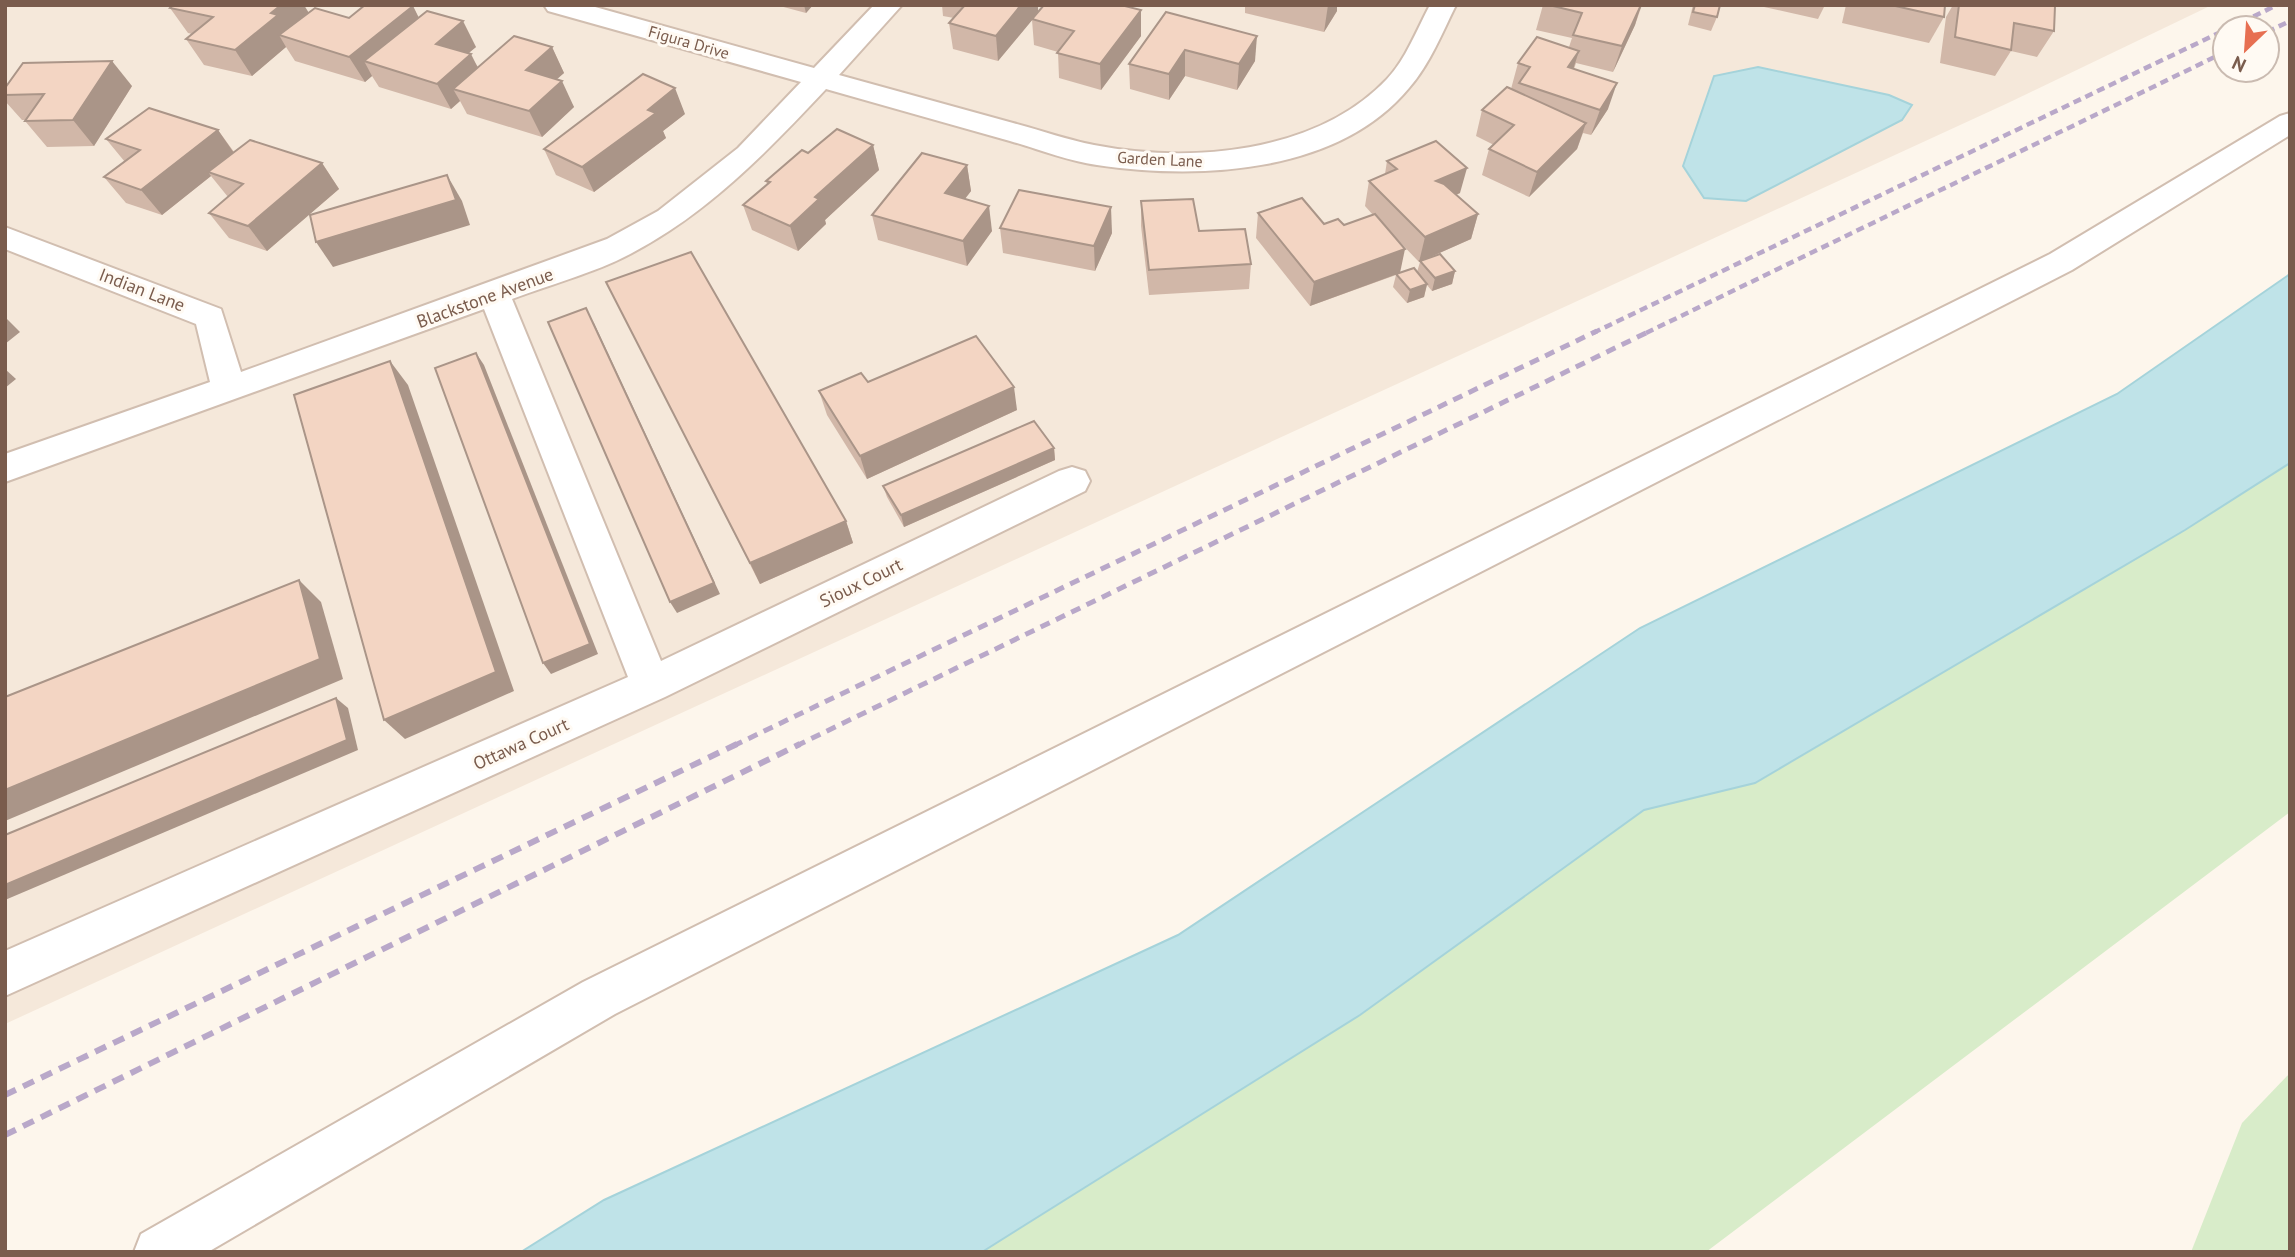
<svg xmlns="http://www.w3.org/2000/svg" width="2295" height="1257" font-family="'PT Sans',sans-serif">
	<rect width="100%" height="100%" fill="#fdf6ec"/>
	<polygon fill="#f5e8da" points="5,5 2212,5 2008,103 5,1024"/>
	<g fill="#d8ecc9">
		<polygon points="2290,463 2290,812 1706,1252 982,1252 1360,1015 1644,810 1756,783 2185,530"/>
		<polygon points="2290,1073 2290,1252 2191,1252 2242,1123"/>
	</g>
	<g fill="#bfe3e8" stroke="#a5d3da" stroke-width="2">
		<polygon points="1758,67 1889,95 1912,105 1902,120 1746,201 1704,198 1683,166 1714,76"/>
		<polygon points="2290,274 2290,463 2185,530 1755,783 1644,810 1360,1015 982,1252 521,1252 604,1200 1178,935 1640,628 2117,394"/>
	</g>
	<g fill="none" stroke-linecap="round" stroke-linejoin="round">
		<defs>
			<g id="minor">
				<path d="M544 5H588L814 68 874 5H902L839 75C897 91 955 107 1013 123 1040 130 1067 140 1094 145 1191 164 1317 153 1387 79 1406 59 1417 29 1430 5H1456C1442 33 1430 64 1409 88 1338 174 1199 180 1097 165 1068 161 1038 149 1010 141 948 124 887 106 826 89 767 152 708 213 632 253 595 273 551 284 512 299L661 661 1059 471 1072 467 1085 471 1090 481 1085 491 665 697 5 996V951L628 677 484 309 5 482V454L210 382 196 324 5 249V227L221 309 241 372 607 239 658 211 738 148 801 82 548 11Z"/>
				<polygon points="2290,113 2290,135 2072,270 615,1014 208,1252 134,1252 141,1234 583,982 2050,254 2280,116"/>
			</g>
		</defs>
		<use href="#minor" stroke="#d1beb0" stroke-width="4"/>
		<use href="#minor" fill="#fff" fill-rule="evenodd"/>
		<g stroke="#b9a8c9" stroke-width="4.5" stroke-dasharray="8 5" stroke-linecap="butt">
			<polyline points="2230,28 2277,5"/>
			<polyline points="2267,32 2290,21"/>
			<polyline points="1593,333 2225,30"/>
			<polyline points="1646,333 2225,52"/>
		</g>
		<g stroke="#b9a8c9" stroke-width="5" stroke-dasharray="10 7" stroke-linecap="butt">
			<polyline points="733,746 1597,331"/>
			<polyline points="796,746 1650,331"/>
		</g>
		<g stroke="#b9a8c9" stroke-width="6" stroke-dasharray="12 8" stroke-linecap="butt">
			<polyline points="5,1095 737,744"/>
			<polyline points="5,1135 800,744"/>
		</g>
	</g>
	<g fill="#d1b7a8" fill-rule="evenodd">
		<polygon points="776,5 813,5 806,13"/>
		<polygon points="942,5 1038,5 1038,12 1141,36 1101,90 1059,78 1058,52 1034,45 1032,20 998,61 953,49 949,23 954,18 943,16"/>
		<polygon points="1245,5 1337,5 1337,11 1324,32 1245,13"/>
		<polygon points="1543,5 1642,5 1635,25 1613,72 1576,63 1574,69 1608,109 1591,135 1583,133 1577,149 1529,197 1482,175 1489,149 1494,145 1476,136 1482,110 1516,91 1511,89 1518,63 1569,47 1572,38 1536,30"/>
		<polygon points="1693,5 1720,5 1717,17 1711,31 1688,25"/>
		<polygon points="1755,5 1825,5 1818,19"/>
		<polygon points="1846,5 1945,5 1944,17 1929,43 1842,23"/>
		<polygon points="1953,5 2050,5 2054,31 2037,57 2011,51 1995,76 1940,63 1946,17"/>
		<polygon points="413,6 418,17 476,47 468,53 478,67 552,47 564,73 556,79 574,107 542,137 467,114 460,101 451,109 379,87 372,76 365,82 295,61 286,47 252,76 204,65 186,39 192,34 188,33 170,8 309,12 349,18"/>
		<polygon points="1166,12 1255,61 1237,90 1185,76 1169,100 1130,89 1129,64"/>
		<polygon points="132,86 94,146 47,147 25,121 26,120 22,120 5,101 5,88"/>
		<polygon points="685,114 663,131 666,138 594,192 556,175 544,149"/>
		<polygon points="218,130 234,152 322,163 339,189 267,251 229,238 209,213 228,197 211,176 162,215 126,203 104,177 125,162 106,139"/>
		<polygon points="873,145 879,170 825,220 826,224 798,251 752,230 743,205 767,184 766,181 808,153"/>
		<path d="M1387 161 1460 193 1456 195 1478 214 1471 239 1426 259 1455 271 1452 284 1432 291 1427 285 1424 297 1407 303 1393 287 1396 275 1310 306 1256 238 1258 213 1324 224 1344 225 1373 215 1365 206 1369 181 1385 174ZM1395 237 1419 262H1420L1417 272 1400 273Z"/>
		<polygon points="967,165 971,191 965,199 992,231 967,266 878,240 872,215"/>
		<polygon points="1141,201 1251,264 1249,289 1149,295 1141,226"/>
		<polygon points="1000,228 1112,233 1095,271 1003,253"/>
		<polygon points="606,282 846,521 853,543 760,584"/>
		<polygon points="868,382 1017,410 867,479 827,415 819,391"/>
		<polygon points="1054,448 1055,460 904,527 887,497 883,486"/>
	</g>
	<g fill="#aa9588">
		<polygon points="281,5 304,5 312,18 279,35 286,47 252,76 235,50 271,13"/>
		<polygon points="804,5 813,5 806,13"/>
		<polygon points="1021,5 1038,5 1038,13 998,61 996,36"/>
		<polygon points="1328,5 1337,5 1337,11 1324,32"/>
		<polygon points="1641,5 1635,25 1613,72 1622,46"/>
		<polygon points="413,6 426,32 364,61 372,76 365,82 349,57"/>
		<polygon points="1141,10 1141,36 1101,90 1100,64"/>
		<polygon points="463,21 476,47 450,69 436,44"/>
		<polygon points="1257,36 1255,61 1237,90 1239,64"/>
		<polygon points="552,47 564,73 538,96 526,70"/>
		<polygon points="1185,50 1185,76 1169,100 1169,74"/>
		<polygon points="1579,51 1571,76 1568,67"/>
		<polygon points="471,54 484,80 453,89 460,101 451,109 437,84"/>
		<polygon points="112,61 132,86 94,146 73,120"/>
		<polygon points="562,81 574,107 542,137 529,111"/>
		<polygon points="1617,83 1608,109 1591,135 1600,110"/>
		<polygon points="675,88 685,114 663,131 666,138 594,192 582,167 648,110"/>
		<polygon points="1586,123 1577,149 1529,197 1537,172"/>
		<polygon points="218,130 236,156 208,172 211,176 162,215 141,190"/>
		<polygon points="873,145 879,170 825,220 826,224 798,251 790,226 815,197"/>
		<polygon points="322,163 339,189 267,251 248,226"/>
		<polygon points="967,165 971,191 950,218 945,193"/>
		<polygon points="1467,168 1460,193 1430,206 1436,181"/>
		<polygon points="447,175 462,201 470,225 333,267 316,242"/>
		<polygon points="989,206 992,231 967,266 963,241"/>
		<polygon points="1111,207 1112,233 1095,271 1094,246"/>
		<polygon points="1478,214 1471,239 1419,262 1425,237"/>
		<polygon points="1405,249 1400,273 1310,306 1314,282"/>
		<polygon points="1455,271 1452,284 1432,291 1435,278"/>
		<polygon points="1427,284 1424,297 1407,303 1410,290"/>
		<polygon points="5,317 20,332 5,344"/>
		<polygon points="593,321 720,594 677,613 670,602"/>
		<polygon points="476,353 484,365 598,654 551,674 543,663"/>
		<polygon points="390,361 408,385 514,691 405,739 384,720"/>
		<polygon points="5,369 16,379 5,388"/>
		<polygon points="1014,387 1017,410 867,479 860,456"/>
		<polygon points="1054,448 1055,460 904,527 901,515"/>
		<polygon points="846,521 853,543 760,584 750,563"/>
		<polygon points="299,580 321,602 343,679 5,821 5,790"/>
		<polygon points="336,698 348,708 358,750 5,900 5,885"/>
	</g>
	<g fill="#f3d5c3" stroke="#aa9588" stroke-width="2">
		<polygon points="173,5 281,5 271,13 278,15 235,50 186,39 213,17 170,8"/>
		<polygon points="365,5 413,6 349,57 279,35 315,8 349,18"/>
		<polygon points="965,5 1021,5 996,36 949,23"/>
		<polygon points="1044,5 1121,5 1141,10 1100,64 1057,53 1074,31 1032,19"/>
		<polygon points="1549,5 1641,5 1622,46 1573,35 1582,13"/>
		<polygon points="1695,5 1720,5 1717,17 1693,12"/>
		<polygon points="1891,5 1945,5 1944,17"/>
		<polygon points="1959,5 2050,5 2055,6 2054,31 2014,23 2011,50 1955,37"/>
		<polygon points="427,11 463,21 436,44 471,54 437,84 364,61"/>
		<polygon points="1166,12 1257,36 1239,64 1185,50 1169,74 1129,64"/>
		<polygon points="514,36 552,47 526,70 562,81 529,111 453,89"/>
		<polygon points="1537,37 1579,51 1568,67 1617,83 1600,110 1519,83 1530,67 1518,63"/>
		<polygon points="112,61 73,120 25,121 44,94 5,95 5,88 23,63"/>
		<polygon points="643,74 675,88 648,110 656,113 582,167 544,149"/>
		<polygon points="1507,87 1586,123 1537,172 1489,149 1514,125 1482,110"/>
		<polygon points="149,108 218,130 141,190 104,177 140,150 106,139"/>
		<polygon points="837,129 873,145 815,197 819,199 790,226 743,205 770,182 766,181 802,150 808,153"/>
		<polygon points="250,140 322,163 248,226 209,213 243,184 208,172"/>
		<polygon points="1436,141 1467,168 1436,181 1444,184 1478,214 1425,237 1369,181 1397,169 1387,161"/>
		<polygon points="922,153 967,165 945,193 989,206 963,241 872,215"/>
		<polygon points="447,175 456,200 316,242 310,215"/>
		<polygon points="1019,190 1111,207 1094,246 1000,228"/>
		<polygon points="1302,198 1324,224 1338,219 1344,225 1375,214 1405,249 1314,282 1258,213"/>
		<polygon points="1193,199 1199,231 1245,229 1251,264 1149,270 1141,201"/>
		<polygon points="691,252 846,521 750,563 606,282"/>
		<polygon points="1440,254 1455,271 1435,278 1420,261"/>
		<polygon points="1414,268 1427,284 1410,290 1396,274"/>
		<polygon points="586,308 714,583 670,602 548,322"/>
		<polygon points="976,336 1014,387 860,456 819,391 861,373 868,382"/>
		<polygon points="476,353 590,644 543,663 435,368"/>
		<polygon points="390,361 496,672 384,720 294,395"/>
		<polygon points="1034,421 1054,448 901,515 883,486"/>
		<polygon points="299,580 320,659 5,790 5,697"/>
		<polygon points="336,698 347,740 5,885 5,835"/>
	</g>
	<g text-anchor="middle" stroke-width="6" stroke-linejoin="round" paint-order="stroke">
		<g font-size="16" fill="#7a5c4d" stroke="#fffaf3">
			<text transform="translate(689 42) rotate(16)" y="6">Figura Drive</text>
			<text transform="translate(1160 159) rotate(3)" y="6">Garden Lane</text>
		</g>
		<g font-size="18" fill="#7a5c4d" stroke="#fffaf3">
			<text transform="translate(142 290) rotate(21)" y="6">Indian Lane</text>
			<text transform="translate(485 298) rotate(-20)" y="6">Blackstone Avenue</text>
			<text transform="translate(861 583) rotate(-26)" y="6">Sioux Court</text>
			<text transform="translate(521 744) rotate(-24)" y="6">Ottawa Court</text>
		</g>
	</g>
	<rect width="2295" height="1257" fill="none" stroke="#7a5c4d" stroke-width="14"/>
	<g transform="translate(2246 49) rotate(205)"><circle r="33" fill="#fffaf3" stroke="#cabbb1" stroke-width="2"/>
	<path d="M0-5L12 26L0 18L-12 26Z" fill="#e76f51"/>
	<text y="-10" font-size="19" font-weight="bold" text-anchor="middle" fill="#7a5c4d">N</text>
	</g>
</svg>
